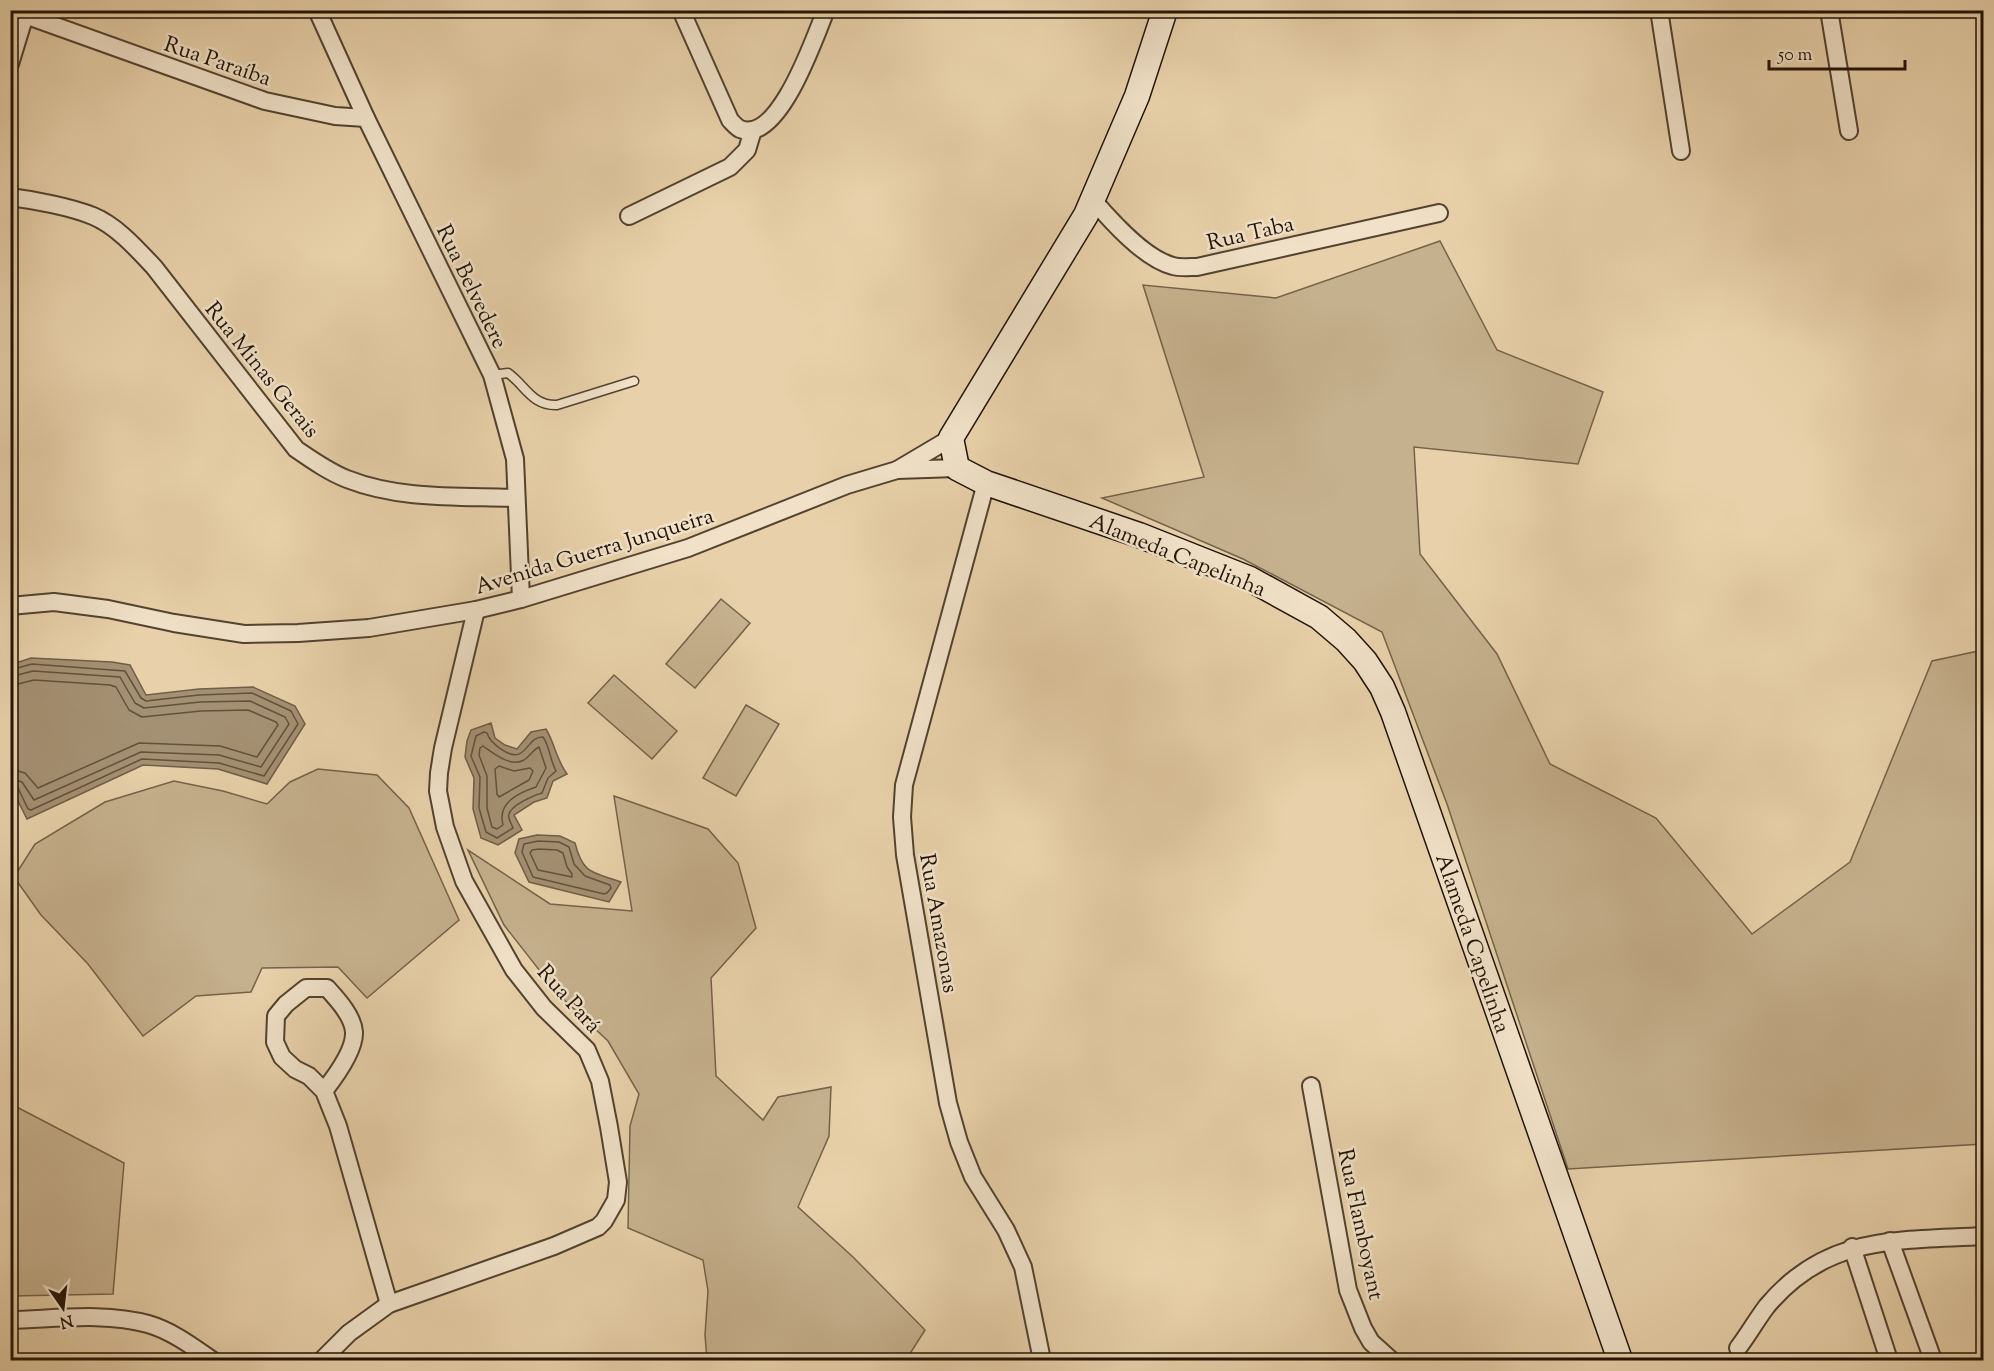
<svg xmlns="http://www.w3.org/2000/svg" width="1994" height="1371" font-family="'Sorts Mill Goudy',serif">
	<rect width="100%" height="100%" fill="#e8d1aa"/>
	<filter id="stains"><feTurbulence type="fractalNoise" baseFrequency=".00333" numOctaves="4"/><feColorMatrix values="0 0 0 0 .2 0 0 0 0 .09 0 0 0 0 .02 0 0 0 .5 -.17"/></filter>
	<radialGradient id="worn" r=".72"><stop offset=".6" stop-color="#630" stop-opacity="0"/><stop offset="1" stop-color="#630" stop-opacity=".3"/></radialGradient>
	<g fill="#c6b18e" stroke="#74624a" stroke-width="1.5">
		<polygon points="1440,241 1497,350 1603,392 1578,464 1414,447 1420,554 1497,654 1550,764 1656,818 1752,934 1850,862 1932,661 1983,650 1983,1144 1568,1169 1447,804 1382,632 1243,559 1102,498 1204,477 1143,285 1276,298"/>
		<polygon points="721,599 750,623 695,688 666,664"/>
		<polygon points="614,675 677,731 652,759 588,703"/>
		<polygon points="746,705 779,724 736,796 703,778"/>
		<polygon points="318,769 377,775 409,808 459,920 367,998 338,967 262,968 251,992 196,996 143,1036 88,964 41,915 14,877 35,844 105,802 174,781 223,791 267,804 290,782"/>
		<polygon points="614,796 708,829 738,863 756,928 711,978 716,1076 763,1120 778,1097 831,1087 829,1136 798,1207 853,1257 925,1330 906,1360 707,1360 705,1335 708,1291 703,1260 628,1228 630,1126 639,1094 608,1041 558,994 504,925 468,850 550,904 632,911"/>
		<polygon points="11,1104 124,1163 113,1294 11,1296"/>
	</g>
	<g fill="#a49072" stroke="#705e47" stroke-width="1.5">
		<polygon points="31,658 112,662 130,665 146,695 199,689 253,687 295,706 305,724 267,784 218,769 143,765 27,819 11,787 10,665"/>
		<path d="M491 723 495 738 505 745 517 749 531 732 546 729C555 744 556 759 567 774L553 781 547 798 534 802 514 815 522 830 498 845 481 838 473 809 474 778 465 757 467 741 471 730Z"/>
		<path d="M537 835 560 836 575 843C583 875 593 872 621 882L609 902 529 882 515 853 519 839Z"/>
	</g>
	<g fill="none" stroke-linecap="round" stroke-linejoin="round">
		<g stroke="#62523c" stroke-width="1.5">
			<polyline points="10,670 32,664 125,671 141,698 146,701 199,695 252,693 291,711 298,724 264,776 219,763 142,759 31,810 28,809 18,788 10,786"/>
			<polyline points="10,677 33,671 120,677 135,703 144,708 200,702 250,701 285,717 289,724 261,767 219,755 141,752 34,800 22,782 10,778"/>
			<polyline points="10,686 34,680 110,685 116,687 129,710 142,717 201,711 248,710 276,722 278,725 257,757 220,746 139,743 38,788 25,773 10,769"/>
			<path d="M484 732 487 733C490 743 511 760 521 753 530 747 531 737 543 737 550 747 550 760 556 771L548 778 542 793C535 795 511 805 509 814 507 818 512 824 513 828L497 838 486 832 479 808 480 777 471 756 476 736Z"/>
			<path d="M483 746C493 753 511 768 524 760 530 756 533 750 539 747L546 768 536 787C518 793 497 803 503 825L497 829 492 827 487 808V776L479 755 480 748Z"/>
			<polygon points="499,766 514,771 530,768 533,771 529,780 499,797 497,794 495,769"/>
			<polygon points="538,841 559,842 569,847 574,864 585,876 610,885 611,888 607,893 604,894 533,877 522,852 524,844"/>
			<polygon points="539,849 557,850 563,853 567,867 572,874 572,877 538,870 530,853 532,850"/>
		</g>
		<defs>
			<path id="lane" d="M492 375 508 373C526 386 532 406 557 405L634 381"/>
			<g id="street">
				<polyline points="317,10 366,118 492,375 515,459 521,599"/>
				<path d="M681 10 730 120C732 122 736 127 740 129 779 145 815 36 826 10"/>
				<polyline points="1659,10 1681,151"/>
				<polyline points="1829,10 1849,131"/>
				<polyline points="25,15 265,101 335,116 366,118"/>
				<polyline points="10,64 25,15 25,10"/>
				<path d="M10 197C34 200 71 207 93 216 117 226 137 249 154 267L296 449C312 460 329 472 347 479 400 500 460 496 516 498"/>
				<path d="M1093 200C1112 222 1145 259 1173 266 1180 268 1190 267 1197 267L1439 213"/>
				<polyline points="629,216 730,167 747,150 753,130"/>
				<polyline points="951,438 897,470 957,468"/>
				<polyline points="986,483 904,785 902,817 905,855 948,1103 959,1142 973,1177 1006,1230 1023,1267 1042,1360"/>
				<polyline points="10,606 54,602 108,609 174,623 244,634 298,633 369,628 476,610 521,599 688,548 847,485 897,470"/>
				<polyline points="1311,1086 1348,1290 1363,1328 1371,1342 1391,1360"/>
				<path d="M324 1091C335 1077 355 1050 354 1032 353 1016 337 999 327 988H306L286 1004 276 1016 275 1042 282 1057 295 1069 309 1076 324 1091 338 1126 389 1304"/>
				<polyline points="1890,1241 1933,1360"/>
				<polyline points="1852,1247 1889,1360"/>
				<path d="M10 1320C55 1319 105 1312 148 1324 172 1331 192 1346 212 1360"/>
				<path d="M1738 1348C1748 1335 1757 1319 1767 1306 1827 1234 1898 1241 1984 1236"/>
				<polyline points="322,1360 349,1333 389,1304 554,1246 598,1227 604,1221 616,1200 618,1182 609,1127 600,1081 587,1050 544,1008 514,970 464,881 445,827 438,791 439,773 443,748 476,610"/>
			</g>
			<polyline id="secondary" points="1165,10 1137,96 1086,215 951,438 957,468 986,483 1139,535 1250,579 1319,617 1346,640 1365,661 1382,687 1393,712 1620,1360"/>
		</defs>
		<use href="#lane" stroke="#53422f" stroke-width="11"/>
		<use href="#street" stroke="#53422f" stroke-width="20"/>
		<use href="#secondary" stroke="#211306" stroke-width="27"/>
		<use href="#lane" stroke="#f0e1c8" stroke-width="8"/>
		<use href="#street" stroke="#f0e1c8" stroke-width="16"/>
		<use href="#secondary" stroke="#f0e1c8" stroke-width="24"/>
	</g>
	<g text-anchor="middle" stroke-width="5" stroke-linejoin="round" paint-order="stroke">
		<g font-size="22" fill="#211306" stroke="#f0e1c8">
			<text transform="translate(218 60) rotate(19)" y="8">Rua Paraíba</text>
			<text transform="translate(1250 232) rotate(-13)" y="8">Rua Taba</text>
			<text transform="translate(473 286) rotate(64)" y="8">Rua Belvedere</text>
			<text transform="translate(263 369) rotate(51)" y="8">Rua Minas Gerais</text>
			<text transform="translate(594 550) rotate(-17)" y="8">Avenida Guerra Junqueira</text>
			<text transform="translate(1178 554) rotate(22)" y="8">Alameda Capelinha</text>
			<text transform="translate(940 923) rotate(80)" y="8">Rua Amazonas</text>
			<text transform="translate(1474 943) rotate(71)" y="8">Alameda Capelinha</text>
			<text transform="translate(570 998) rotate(48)" y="8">Rua Pará</text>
			<text transform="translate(1362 1224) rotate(78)" y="8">Rua Flamboyant</text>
		</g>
	</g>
	<rect width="1994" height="1371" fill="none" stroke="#e8d1aa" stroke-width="36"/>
	<rect x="12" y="12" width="1970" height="1347" fill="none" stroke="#211306" stroke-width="3"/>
	<rect x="18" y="18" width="1958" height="1335" fill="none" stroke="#211306" stroke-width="1.5"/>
	<g transform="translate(63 1308) rotate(166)" stroke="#f0e1c8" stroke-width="4.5" paint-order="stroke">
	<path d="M0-4.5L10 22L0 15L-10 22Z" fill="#211306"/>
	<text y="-9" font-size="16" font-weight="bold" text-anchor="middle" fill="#211306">N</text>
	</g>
	<path d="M1769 60v9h136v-9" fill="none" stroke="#211306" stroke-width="3"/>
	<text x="1778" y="60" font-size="18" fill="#211306" stroke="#f0e1c8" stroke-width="4.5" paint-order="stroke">50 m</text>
	<rect width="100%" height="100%" filter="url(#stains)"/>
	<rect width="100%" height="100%" fill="url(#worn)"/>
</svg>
